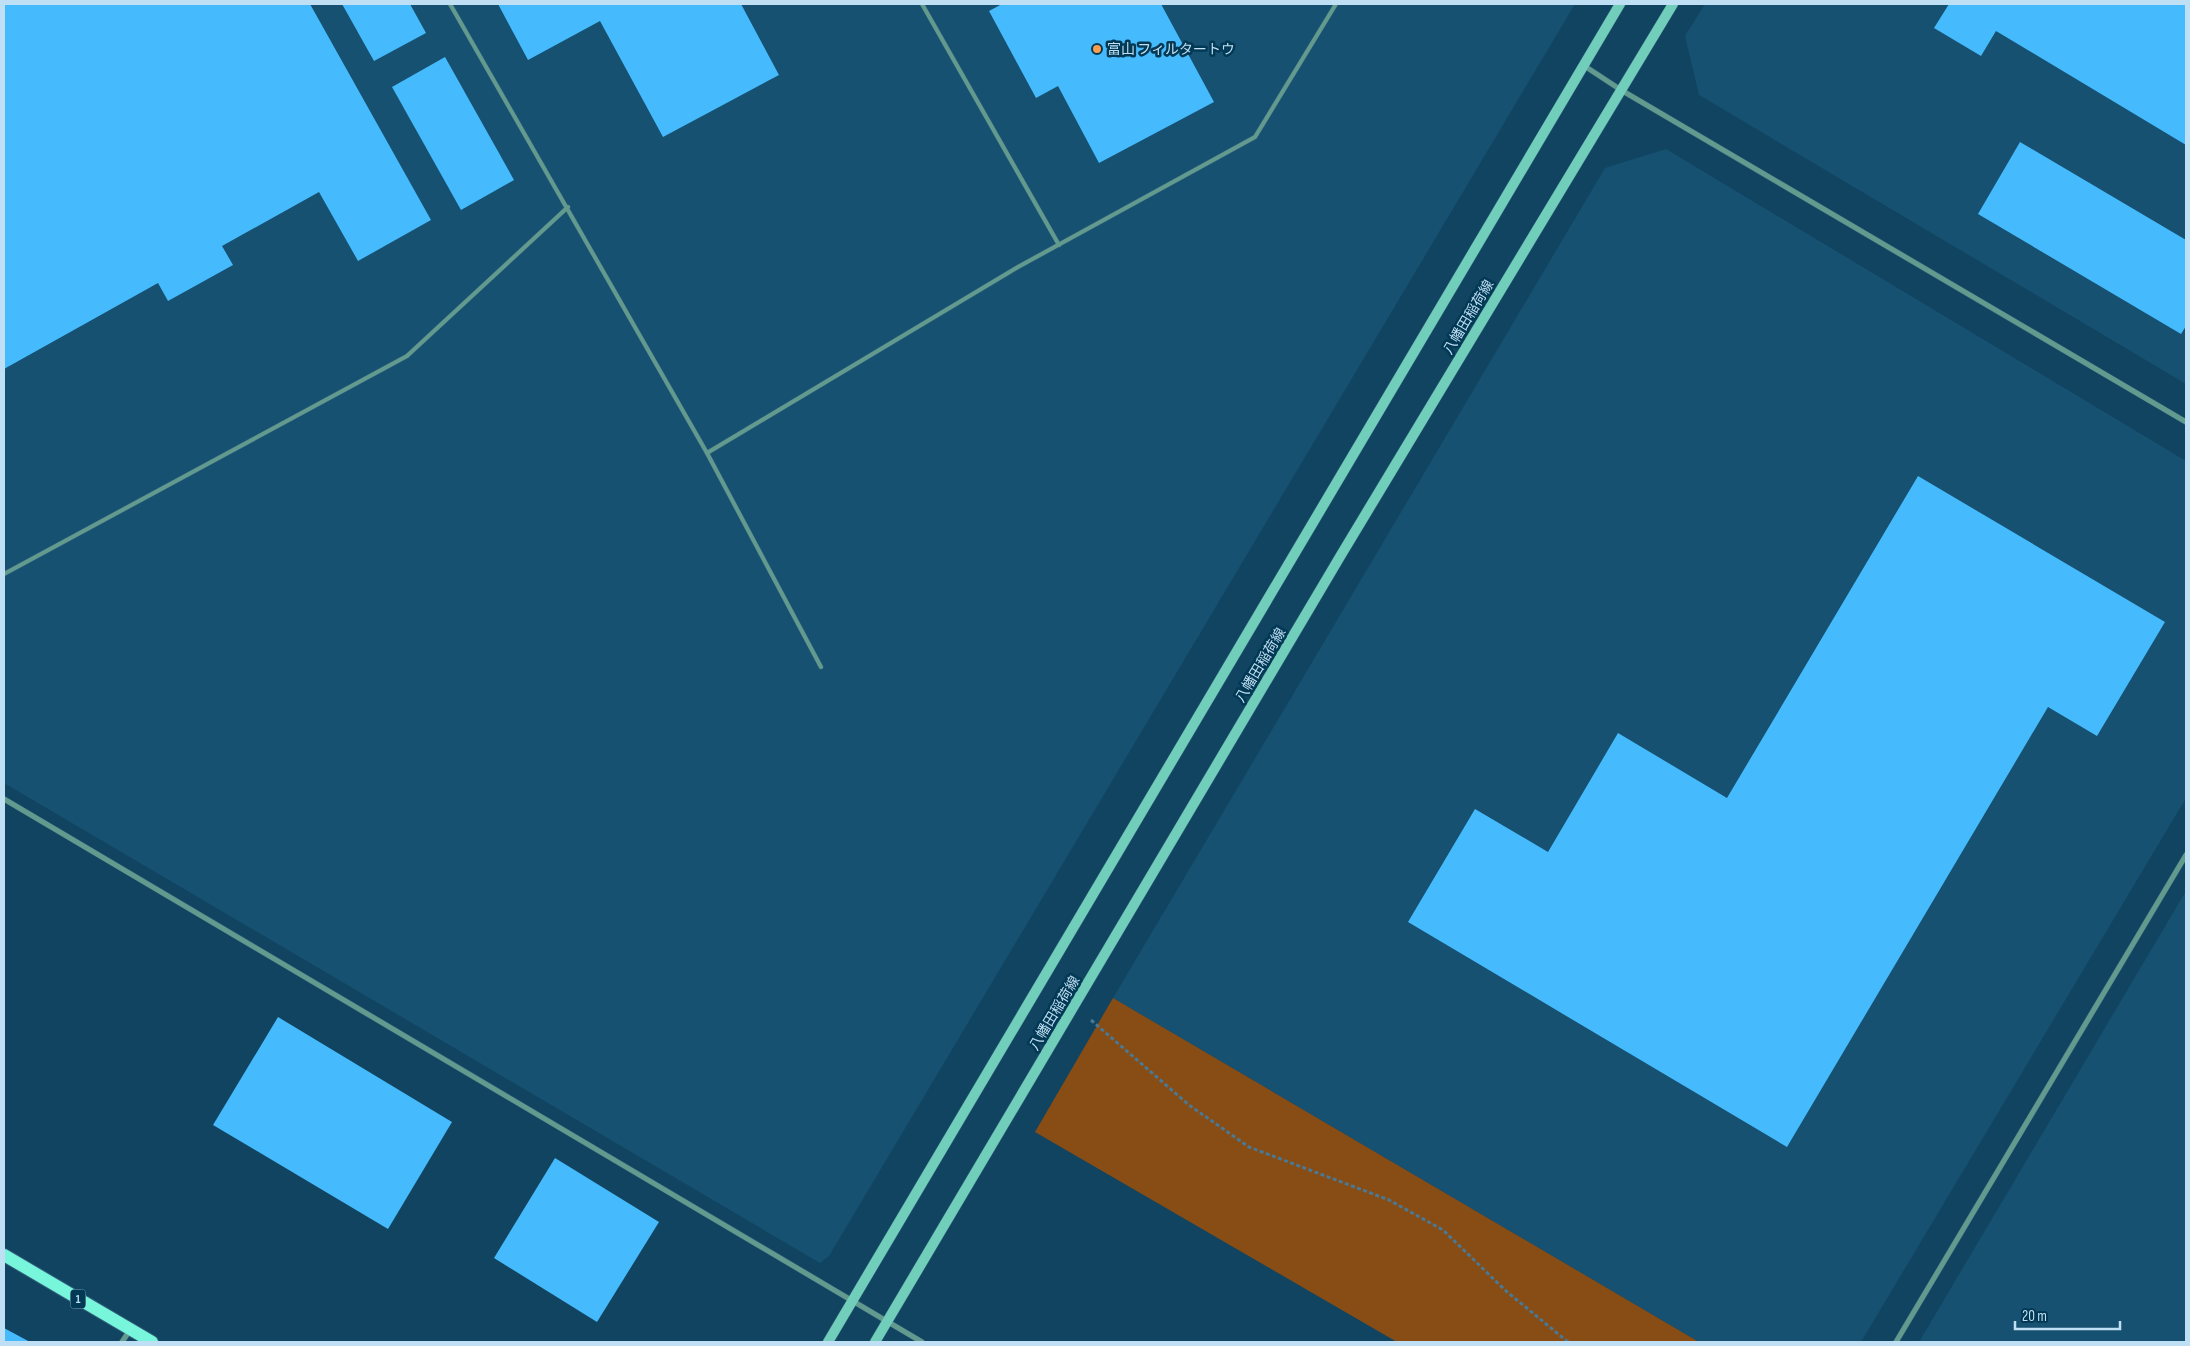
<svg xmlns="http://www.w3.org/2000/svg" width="2190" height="1346" font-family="'Sofia Sans Condensed','Noto Sans JP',sans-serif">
	<rect width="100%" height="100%" fill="#114460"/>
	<g fill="#165171">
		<polygon points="4,4 1575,4 829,1256 820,1263 4,783"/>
		<polygon points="1705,4 2186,4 2186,384 1699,95 1685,36"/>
		<polygon points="1666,149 2186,461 2186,798 1861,1342 1699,1342 1113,998 1605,168"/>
		<polygon points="2186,891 2186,1342 1919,1342"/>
	</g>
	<polygon fill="#884c15" points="1113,998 1699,1342 1397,1342 1035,1132"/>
	<g fill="#45bafc">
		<polygon points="4,4 310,4 431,220 358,261 319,192 222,246 233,265 168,301 158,283 4,369"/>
		<polygon points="342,4 410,4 426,33 374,61"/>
		<polygon points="498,4 741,4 779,75 663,137 600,21 528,60"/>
		<polygon points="1002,4 1161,4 1214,102 1099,163 1058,86 1036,98 989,11"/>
		<polygon points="1949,4 2186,4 2186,145 1996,31 1981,56 1934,28"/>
		<polygon points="445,57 514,180 461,210 392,87"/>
		<polygon points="2020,142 2186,240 2186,326 2181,334 1978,214"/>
		<polygon points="1918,476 2165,622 2097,736 2048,707 1787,1147 1408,922 1475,809 1548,852 1618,733 1727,798"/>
		<polygon points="278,1017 452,1122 388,1229 213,1125"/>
		<polygon points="555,1158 659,1222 597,1322 494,1258"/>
		<polygon points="4,1328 30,1342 4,1342"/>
	</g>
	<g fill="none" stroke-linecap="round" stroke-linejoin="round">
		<defs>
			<g id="lane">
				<polyline points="450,4 707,453 1018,267 1255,137 1336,4"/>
				<polyline points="922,4 1059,245"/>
				<polyline points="707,453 821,667"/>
				<polyline points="4,574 407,356 568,207"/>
			</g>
			<g id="street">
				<polyline points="1583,65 1621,90 2186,422"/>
				<polyline points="4,799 922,1342"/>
				<polyline points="122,1342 130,1330"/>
				<polyline points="1896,1342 2186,855"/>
			</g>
			<g id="secondary">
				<polyline points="828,1342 1620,4"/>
				<polyline points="875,1342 1341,555 1673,4"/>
			</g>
			<polyline id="primary" points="4,1255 152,1342"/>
		</defs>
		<use href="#lane" stroke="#34637e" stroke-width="5"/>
		<use href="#street" stroke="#34637e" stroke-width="6"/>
		<use href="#secondary" stroke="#34637e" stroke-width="11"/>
		<use href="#primary" stroke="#34637e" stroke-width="14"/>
		<polyline stroke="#4b7892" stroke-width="3" stroke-dasharray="4 2.5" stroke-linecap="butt" points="1091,1020 1189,1105 1249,1147 1389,1200 1443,1230 1506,1291 1568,1342"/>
		<use href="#lane" stroke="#629b8e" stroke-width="4"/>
		<use href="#street" stroke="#629b8e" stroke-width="5"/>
		<use href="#secondary" stroke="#70ceba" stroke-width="10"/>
		<use href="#primary" stroke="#78f6dc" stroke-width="12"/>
	</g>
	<circle fill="#fb9e51" stroke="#023955" stroke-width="2" cx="1097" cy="49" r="5"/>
	<g text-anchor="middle" stroke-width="5" stroke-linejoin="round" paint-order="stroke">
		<rect fill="#023955" stroke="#86adc4" stroke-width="1" x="70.5" y="1289.5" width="15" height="19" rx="4"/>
		<g font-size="12" font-weight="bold" fill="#bfdff4">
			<text x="78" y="1303">1</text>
		</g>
		<g font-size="14" fill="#bfdff4" stroke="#023955" text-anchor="start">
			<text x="1107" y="54">富山 フィルタートウ</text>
		</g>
		<g font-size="14" fill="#bfdff4" stroke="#023955">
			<text transform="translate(1468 317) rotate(-59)" y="5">八幡田稲荷線</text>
			<text transform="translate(1260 665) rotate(-59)" y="5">八幡田稲荷線</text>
			<text transform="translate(1054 1013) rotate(-59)" y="5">八幡田稲荷線</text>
		</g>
	</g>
	<rect width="2190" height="1346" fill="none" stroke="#bfdff4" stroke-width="10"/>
	<path d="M2015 1321v8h105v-8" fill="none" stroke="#bfdff4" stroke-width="2.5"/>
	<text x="2022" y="1321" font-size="15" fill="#bfdff4" stroke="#023955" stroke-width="4" paint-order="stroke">20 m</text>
</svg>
